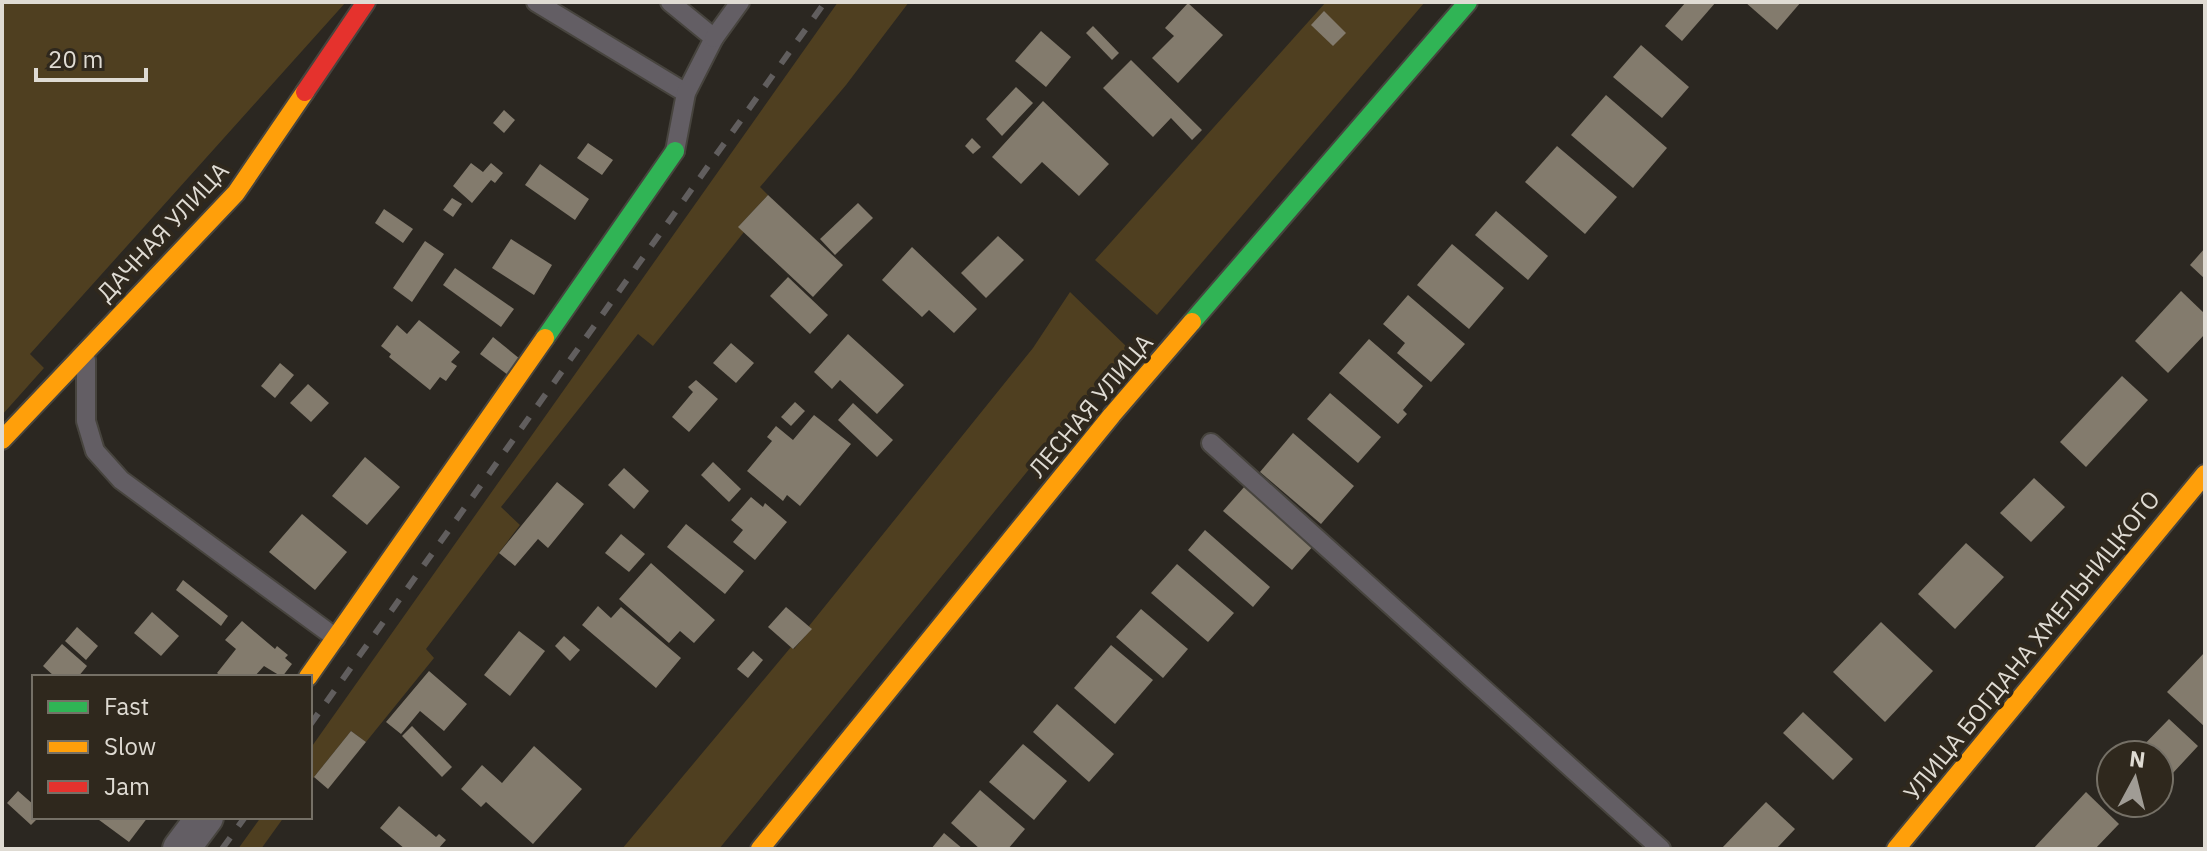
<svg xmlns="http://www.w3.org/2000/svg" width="2207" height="851" font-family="'IBM Plex Sans',sans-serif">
	<rect width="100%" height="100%" fill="#2b2721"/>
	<g fill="#4f3f20">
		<polygon points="2,2 346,2 30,354 44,368 2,415"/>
		<polygon points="838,2 909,2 846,85 760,187 768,195 739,226 744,232 653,346 638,334 501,507 520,525 426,649 434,658 366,742 351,731 310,782 310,749"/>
		<polygon points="1326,2 1425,2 1157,315 1095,260"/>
		<polygon points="1070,292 1128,348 719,849 622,849 791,647 794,649 811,629 809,626 1033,348"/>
		<polygon points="261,817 284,817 261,849 238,849"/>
	</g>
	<g fill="#837b6d">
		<polygon points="1686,2 1716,2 1682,41 1665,26"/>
		<polygon points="1745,2 1801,2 1777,30"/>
		<polygon points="1188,3 1223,35 1178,83 1152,58 1174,36 1165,28"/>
		<polygon points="1324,11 1346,33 1333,46 1311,25"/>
		<polygon points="1093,26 1119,53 1112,60 1086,33"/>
		<polygon points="1041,31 1071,57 1046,87 1015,61"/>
		<polygon points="1641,45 1689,87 1662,118 1613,77"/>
		<polygon points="1131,60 1202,130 1192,140 1171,118 1153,137 1103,88"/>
		<polygon points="1016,87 1033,103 1002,136 986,119"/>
		<polygon points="1606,95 1667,148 1633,188 1571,135"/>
		<polygon points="1043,101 1109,164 1079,196 1042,162 1021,184 992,157"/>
		<polygon points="504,110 515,120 504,133 493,123"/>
		<polygon points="972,138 981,147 973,154 965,146"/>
		<polygon points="588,143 613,160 602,175 577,158"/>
		<polygon points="1557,146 1617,197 1585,234 1525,182"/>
		<polygon points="471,163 483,172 491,163 503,173 495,183 491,180 472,203 453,186"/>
		<polygon points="540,164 589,199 575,220 525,185"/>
		<polygon points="768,195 843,265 813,297 738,227"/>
		<polygon points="452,198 462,204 453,217 443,210"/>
		<polygon points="858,203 873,218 835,255 820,239"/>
		<polygon points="384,209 413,229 403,243 375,223"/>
		<polygon points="1496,211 1548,256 1528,280 1475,235"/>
		<polygon points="998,236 1024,260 986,298 961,273"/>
		<polygon points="511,239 552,265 534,295 492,268"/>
		<polygon points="425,241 444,254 412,302 393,288"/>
		<polygon points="1452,244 1504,288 1469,329 1417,285"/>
		<polygon points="912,247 977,309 954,333 929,310 922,317 882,280"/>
		<polygon points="2205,248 2205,279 2190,265"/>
		<polygon points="455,268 514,309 501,327 443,285"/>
		<polygon points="788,277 828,315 810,334 770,296"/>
		<polygon points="2181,291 2205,314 2205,334 2168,373 2135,341"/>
		<polygon points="1408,295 1465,344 1431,382 1397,353 1405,343 1383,324"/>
		<polygon points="419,320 460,352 451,362 457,366 446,381 440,377 430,390 389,357 391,354 381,346 397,325 407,334"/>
		<polygon points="848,334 904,385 877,414 840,380 832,389 814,372"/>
		<polygon points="493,337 520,359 508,375 480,354"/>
		<polygon points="1369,339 1423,386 1403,410 1407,414 1398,424 1339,373"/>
		<polygon points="731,343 754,363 736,383 713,363"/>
		<polygon points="280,363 294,375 275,398 261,386"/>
		<polygon points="2122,376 2148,400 2086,467 2060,442"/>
		<polygon points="696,380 718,399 689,432 672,417 693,392 688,387"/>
		<polygon points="308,384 329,403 311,422 290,403"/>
		<polygon points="1330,393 1381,437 1358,463 1307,419"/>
		<polygon points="795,402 805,411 791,426 781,417"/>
		<polygon points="853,403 893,440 877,457 838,420"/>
		<polygon points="814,415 851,444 800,506 787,495 783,501 747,471 772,441 767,437 776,426 793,440"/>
		<polygon points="1293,433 1354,486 1321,524 1260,472"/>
		<polygon points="365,457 400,487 367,525 332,496"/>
		<polygon points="713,462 741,489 729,502 701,475"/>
		<polygon points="624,468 649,491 634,509 608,485"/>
		<polygon points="2034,478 2065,507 2031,542 2000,513"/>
		<polygon points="557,482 584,504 548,548 538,539 515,566 499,553"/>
		<polygon points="1245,486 1314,545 1292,570 1223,511"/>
		<polygon points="751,497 763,507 765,503 787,522 755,560 733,542 743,530 731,520"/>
		<polygon points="302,514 347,552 315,590 269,552"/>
		<polygon points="686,524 744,571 725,594 667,547"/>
		<polygon points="1205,530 1270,587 1253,607 1188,550"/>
		<polygon points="621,534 645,554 629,572 605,553"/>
		<polygon points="1966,543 2004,577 1955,629 1918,594"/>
		<polygon points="651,563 715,620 694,643 680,631 669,643 619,599"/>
		<polygon points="1177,564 1234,613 1208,642 1151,593"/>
		<polygon points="183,580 228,616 221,626 176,590"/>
		<polygon points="598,606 611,618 621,607 681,658 656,688 582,625"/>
		<polygon points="786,607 812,629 793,649 768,627"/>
		<polygon points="1141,609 1188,649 1163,678 1116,637"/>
		<polygon points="152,612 179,636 161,656 134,633"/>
		<polygon points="242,621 275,649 277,646 288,655 285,658 292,664 282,677 264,666 254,677 222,677 217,673 236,649 225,640"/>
		<polygon points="1881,622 1933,671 1885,722 1833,672"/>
		<polygon points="77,627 98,646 86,660 65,641"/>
		<polygon points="519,631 545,651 510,696 484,675"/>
		<polygon points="564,636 580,650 570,661 555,646"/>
		<polygon points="62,644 87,666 78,677 55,677 43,666"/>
		<polygon points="1111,645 1153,680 1115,724 1074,688"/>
		<polygon points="753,651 763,660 748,678 737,669"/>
		<polygon points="2205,652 2205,727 2167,692"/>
		<polygon points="429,671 467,704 444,731 420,711 401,734 386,722"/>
		<polygon points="1057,704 1114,754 1089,782 1033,732"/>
		<polygon points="1803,712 1853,759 1833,780 1783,733"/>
		<polygon points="2169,719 2198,746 2159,788 2159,755 2134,755"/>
		<polygon points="412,726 452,767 442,777 402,736"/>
		<polygon points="351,731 366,742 328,789 314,777"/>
		<polygon points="1023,744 1067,781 1034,820 989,782"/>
		<polygon points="534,746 582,789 533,844 486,802 481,807 461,789 482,765 502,783"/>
		<polygon points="980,790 1025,829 1008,849 980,849 951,823"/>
		<polygon points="18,791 34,805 34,817 39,817 31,825 7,803"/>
		<polygon points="2086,792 2119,824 2095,849 2033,849"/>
		<polygon points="1766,802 1795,829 1776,849 1721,849"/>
		<polygon points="399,806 436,837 439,834 446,840 438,849 405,849 380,828"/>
		<polygon points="95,817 148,817 129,842"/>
		<polygon points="944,833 963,849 931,849"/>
	</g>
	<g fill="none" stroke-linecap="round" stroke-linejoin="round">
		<defs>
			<g id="lane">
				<polyline points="536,2 686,93"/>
				<polyline points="670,2 714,38 686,93 675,151"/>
				<polyline points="714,38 740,2"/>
				<polyline points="86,360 86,421 95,451 121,480 336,638"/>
				<polyline points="1211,443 1661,849"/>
			</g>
			<polyline id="street" points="181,849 205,817"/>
			<g id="fast">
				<polyline points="1192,322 1468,2"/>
				<polyline points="545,338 675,151"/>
			</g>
			<g id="slow">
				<polyline points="2,440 236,193 305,92"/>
				<polyline points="308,677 545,338"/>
				<polyline points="760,849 1112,415 1192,322"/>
				<polyline points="1896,849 2205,474"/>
			</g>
			<polyline id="jam" points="305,92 366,2"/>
		</defs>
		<use href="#lane" stroke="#47443e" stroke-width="22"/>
		<use href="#street" stroke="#47443e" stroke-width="40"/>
		<use href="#fast" stroke="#47443e" stroke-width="22"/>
		<use href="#slow" stroke="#47443e" stroke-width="22"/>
		<use href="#jam" stroke="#47443e" stroke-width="22"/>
		<use href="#lane" stroke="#635e64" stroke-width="18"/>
		<use href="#street" stroke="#635e64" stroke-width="36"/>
		<use href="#fast" stroke="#30b455" stroke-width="18"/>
		<use href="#slow" stroke="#ff9f0a" stroke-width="18"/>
		<use href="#jam" stroke="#e5322d" stroke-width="18"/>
		<g stroke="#615e5e" stroke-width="6" stroke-dasharray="14 14" stroke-linecap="butt">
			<polyline points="310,725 825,2"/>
			<polyline points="222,849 245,817"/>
		</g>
	</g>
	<g text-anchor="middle" stroke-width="8" stroke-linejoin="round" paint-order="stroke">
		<g font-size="24" fill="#dfdbd3" stroke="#2f281d">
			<text transform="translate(163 232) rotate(-47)" y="8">ДАЧНАЯ УЛИЦА</text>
			<text transform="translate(1091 406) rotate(-50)" y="8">ЛЕСНАЯ УЛИЦА</text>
			<text transform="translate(2032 646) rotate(-51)" y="8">УЛИЦА БОГДАНА ХМЕЛЬНИЦКОГО</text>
		</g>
	</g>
	<rect width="2207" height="851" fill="none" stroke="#dfdbd3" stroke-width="8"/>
	<rect x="32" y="675" width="280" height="144" fill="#2f281d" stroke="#757066" stroke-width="2"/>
	<rect x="48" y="701" width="40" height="12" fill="#30b455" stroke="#757066" stroke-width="2"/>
	<text x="104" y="715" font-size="24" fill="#dfdbd3">Fast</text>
	<rect x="48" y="741" width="40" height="12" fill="#ff9f0a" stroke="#757066" stroke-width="2"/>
	<text x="104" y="755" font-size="24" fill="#dfdbd3">Slow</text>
	<rect x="48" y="781" width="40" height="12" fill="#e5322d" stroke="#757066" stroke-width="2"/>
	<text x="104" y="795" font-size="24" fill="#dfdbd3">Jam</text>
	<g transform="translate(2135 779) rotate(7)"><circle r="38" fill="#2f281d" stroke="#757066" stroke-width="2"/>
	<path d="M0-6L14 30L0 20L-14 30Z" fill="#a09c95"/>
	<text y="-12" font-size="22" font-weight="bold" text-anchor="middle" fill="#dfdbd3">N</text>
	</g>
	<path d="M36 68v12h110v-12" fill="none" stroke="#dfdbd3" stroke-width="4"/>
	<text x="48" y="68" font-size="24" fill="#dfdbd3" stroke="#2f281d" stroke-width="6" paint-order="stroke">20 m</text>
</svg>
